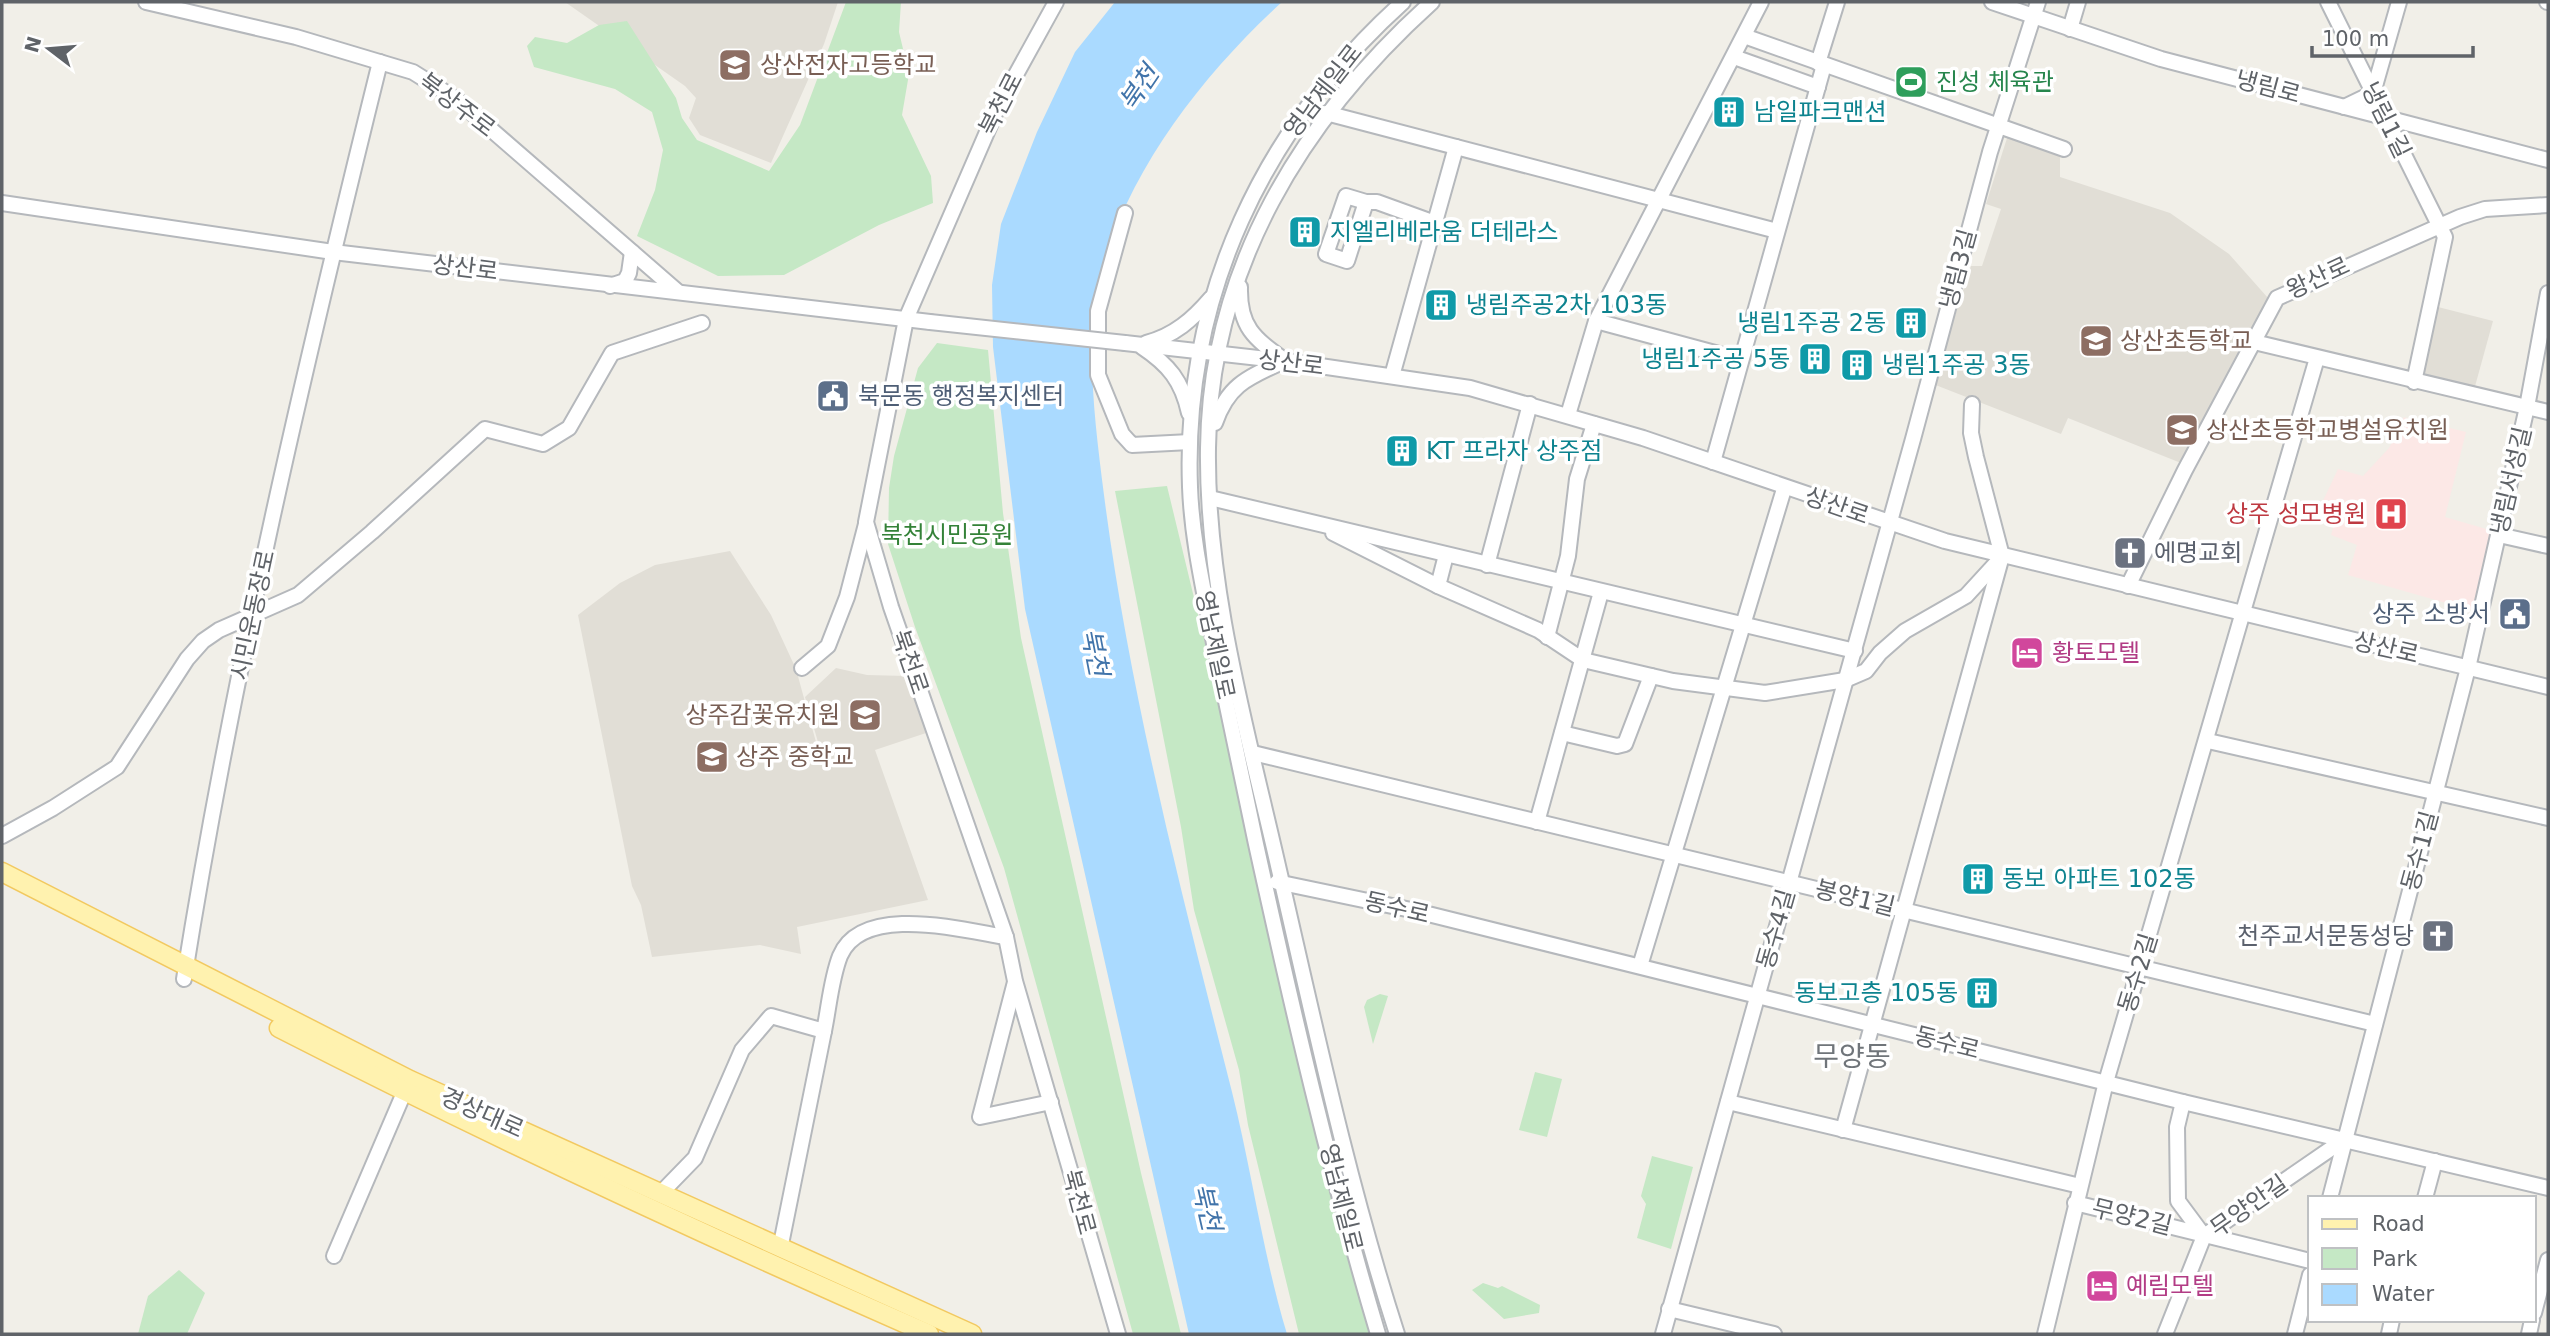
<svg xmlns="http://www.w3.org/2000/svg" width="2550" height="1336" font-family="'DejaVu Sans','Noto Sans KR',sans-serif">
	<rect width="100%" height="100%" fill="#f1efe8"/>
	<g fill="#e1ded6">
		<polygon points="565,2 838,2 824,44 771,163 700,135 689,118 696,98 685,86"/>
		<polygon points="2008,135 2060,152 2060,177 2170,213 2229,254 2268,298 2181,463 2068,418 2061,434 1933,384 1971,266 1982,266 2001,209 1986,204"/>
		<polygon points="2438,307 2493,321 2474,390 2425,378 2421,370"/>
		<polygon points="730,551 771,615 796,669 822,764 824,763 805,697 836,668 867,675 906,676 926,733 875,750 928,900 797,927 801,954 760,945 652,957 641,905 632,886 578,615 620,583 655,565"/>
	</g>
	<polygon fill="#fce8e6" points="2404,417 2424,426 2442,426 2466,432 2445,517 2493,531 2474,611 2348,575 2357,545 2331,535 2338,511 2321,505 2338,469 2363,476 2389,448"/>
	<g fill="#c5e8c5">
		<polygon points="846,2 901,2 899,32 909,74 902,115 931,176 933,203 879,225 784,275 718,276 637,236 655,190 663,150 652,112 615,89 534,67 527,46 535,37 567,43 599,25 627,21 676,98 682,118 697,140 769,171 800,125"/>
		<polygon points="937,343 988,350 1003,513 1021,638 1141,1173 1181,1334 1133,1334 1004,868 915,627 888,544 889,488 894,456 918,368"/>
		<polygon points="1167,486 1372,1334 1299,1334 1248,1125 1239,1070 1194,910 1181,827 1115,491"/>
		<polygon points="1380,994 1388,996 1373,1044 1364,1007 1367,1000"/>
		<polygon points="1535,1072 1562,1079 1547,1137 1519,1130"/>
		<polygon points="1652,1156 1693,1167 1671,1249 1637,1238 1646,1204 1641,1196"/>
		<polygon points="179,1270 205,1293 187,1334 138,1334 148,1296"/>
		<polygon points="1483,1283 1498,1288 1502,1286 1540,1305 1539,1313 1504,1319 1472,1290"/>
	</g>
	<path fill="#aadaff" d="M1115 2H1282C1193 84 1113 190 1092 311 1090 325 1092 340 1092 354 1092 402 1098 447 1104 495 1130 697 1182 895 1232 1092 1252 1172 1263 1255 1287 1334H1189L1025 609 993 347 992 285 1001 224 1037 132 1075 52Z"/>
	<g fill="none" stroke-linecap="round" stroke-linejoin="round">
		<defs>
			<g id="minor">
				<polyline points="146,2 296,37 413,72 456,99 677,291"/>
				<polyline points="1056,2 997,109 906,319 866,522 891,607 1006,937 1015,981 1118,1334"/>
				<polyline points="1992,2 2161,59 2548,160"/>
				<polyline points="2328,2 2445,237 2414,382"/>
				<polyline points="2547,2 2548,2"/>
				<polyline points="2070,29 2078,2"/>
				<polyline points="1744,36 2064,149"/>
				<polyline points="1734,57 1818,87"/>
				<polyline points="1818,63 1837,2"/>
				<polyline points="2344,107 2373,93 2399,2"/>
				<polyline points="1326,113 1777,231"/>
				<polyline points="1366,202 1346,196 1326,254 1347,261 1366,202 1377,202 1435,223"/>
				<polyline points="2,203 333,252 930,322"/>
				<polyline points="1125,213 1098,311 1098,375 1122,434 1132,445 1190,442"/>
				<polyline points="610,286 625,281 629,273 632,252"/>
				<path d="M1240 287C1239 327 1254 338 1284 360"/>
				<polyline points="1596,321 1741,360"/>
				<polyline points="2254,342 2548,412"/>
				<polyline points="1125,343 1286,361 1470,388 1643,438 1945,541 2548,687"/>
				<path d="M1146 343C1174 336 1193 319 1211 298"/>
				<path d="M1142 347C1169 365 1182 381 1189 413"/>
				<polyline points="1392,376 1456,147"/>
				<polyline points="1568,415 1596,321 1761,2"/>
				<path d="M1215 423C1228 385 1247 378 1282 362"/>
				<polyline points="1713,462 1824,65"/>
				<polyline points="1210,498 1855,651"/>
				<polyline points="1333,533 1438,586"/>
				<polyline points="2499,535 2548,546"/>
				<polyline points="1446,555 1438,586 1538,630 1583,660 1673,681 1765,693 1845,680 1866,671 1880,653 1905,631 1966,596 1999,560"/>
				<polyline points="1487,565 1530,404"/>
				<polyline points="2128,586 2185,470 2277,298 2460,217 2485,209 2548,205"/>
				<polyline points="1547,637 1568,556 1577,479 1594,424"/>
				<polyline points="802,668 828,646 847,597 866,524"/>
				<polyline points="1562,733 1617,746 1625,744 1651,676"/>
				<polyline points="2208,741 2548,818"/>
				<polyline points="1253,753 2375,1024"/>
				<polyline points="1537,822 1601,592"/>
				<polyline points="2,836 53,808 117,767 187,659 203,641 219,630 298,595 372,532 485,429 543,444 569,428 612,353 702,323"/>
				<polyline points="1277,882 1416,911 2183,1102 2548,1188"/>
				<polyline points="1640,966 1784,489"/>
				<path d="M184 979C233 671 305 365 380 62"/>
				<polyline points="1015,982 980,1117 1051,1102"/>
				<polyline points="1728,1102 2080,1186"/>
				<polyline points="2183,1102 2177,1127 2178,1201 2204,1236"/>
				<polyline points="1843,1130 2002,556 1976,457 1971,433 1972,404"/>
				<path d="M660 1194 695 1158 742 1050 771 1016 824 1031C829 1007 831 979 840 956 862 903 962 930 1006 937"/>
				<polyline points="2330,1198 2468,668 2527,407 2548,293"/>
				<polyline points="2425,1198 2435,1161"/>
				<polyline points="2075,1203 2310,1261"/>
				<polyline points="780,1249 824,1031"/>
				<polyline points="334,1256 409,1081"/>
				<polyline points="1669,1309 1774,1334"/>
				<polyline points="2534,1313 2548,1260"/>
				<path d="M1378 1334C1330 1173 1292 1008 1256 844 1242 779 1229 714 1215 649 1205 595 1192 542 1190 487 1183 296 1263 128 1403 2"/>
				<path d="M1397 1334C1348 1182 1315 1026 1279 870 1248 733 1206 590 1208 448 1210 268 1302 119 1432 2"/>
				<polyline points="1663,1334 1913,439 1990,152 2038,2"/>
				<polyline points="2045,1334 2106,1082 2317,358"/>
				<polyline points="2165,1334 2204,1236 2345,1139"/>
				<polyline points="2295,1334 2310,1275"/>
				<polyline points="2389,1334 2392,1320"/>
				<polyline points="2529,1334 2532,1320"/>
			</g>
			<g id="major">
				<polyline points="2,872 410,1080 972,1334"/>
				<path d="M279 1028C492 1137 710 1238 929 1334"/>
			</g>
		</defs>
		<use href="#minor" stroke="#b5b8bc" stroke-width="18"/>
		<use href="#major" stroke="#f2c960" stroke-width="21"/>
		<use href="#minor" stroke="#fff" stroke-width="14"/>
		<use href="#major" stroke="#fff2af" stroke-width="18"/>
		<defs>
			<polyline id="minor-bridge" points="930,322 1125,343"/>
		</defs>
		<use href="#minor-bridge" stroke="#b5b8bc" stroke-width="18" stroke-linecap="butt"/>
		<use href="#minor-bridge" stroke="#fff" stroke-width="14"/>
	</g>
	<defs>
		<symbol id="school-square" viewBox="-11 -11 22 22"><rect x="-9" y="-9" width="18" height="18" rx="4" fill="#8d6e63" stroke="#fff"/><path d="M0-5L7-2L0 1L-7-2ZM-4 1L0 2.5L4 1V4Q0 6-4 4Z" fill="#fff"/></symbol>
		<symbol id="stadium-square" viewBox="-11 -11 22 22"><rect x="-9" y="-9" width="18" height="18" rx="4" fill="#2e9e5b" stroke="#fff"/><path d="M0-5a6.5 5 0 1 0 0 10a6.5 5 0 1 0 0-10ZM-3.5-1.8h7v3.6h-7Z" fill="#fff"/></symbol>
		<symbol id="building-square" viewBox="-11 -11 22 22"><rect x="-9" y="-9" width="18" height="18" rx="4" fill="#0f9aa8" stroke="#fff"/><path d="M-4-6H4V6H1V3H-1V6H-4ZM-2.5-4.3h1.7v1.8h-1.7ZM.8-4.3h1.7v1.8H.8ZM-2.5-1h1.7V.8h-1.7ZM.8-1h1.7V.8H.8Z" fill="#fff"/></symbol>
		<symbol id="civic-square" viewBox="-11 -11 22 22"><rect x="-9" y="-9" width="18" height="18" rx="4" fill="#5c6f8a" stroke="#fff"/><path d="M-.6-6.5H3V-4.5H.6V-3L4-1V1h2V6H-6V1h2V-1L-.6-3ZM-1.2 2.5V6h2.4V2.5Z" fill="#fff"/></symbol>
		<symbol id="hospital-square" viewBox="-11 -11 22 22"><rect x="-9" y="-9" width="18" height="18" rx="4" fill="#e0444e" stroke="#fff"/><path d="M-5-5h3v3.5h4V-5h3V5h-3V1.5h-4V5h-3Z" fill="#fff"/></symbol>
		<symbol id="church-square" viewBox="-11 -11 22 22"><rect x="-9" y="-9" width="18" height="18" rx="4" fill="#6b7280" stroke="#fff"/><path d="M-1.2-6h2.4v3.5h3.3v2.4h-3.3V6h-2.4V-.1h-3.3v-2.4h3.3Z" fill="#fff"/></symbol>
		<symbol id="hotel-square" viewBox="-11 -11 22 22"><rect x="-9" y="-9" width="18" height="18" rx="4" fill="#d1479c" stroke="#fff"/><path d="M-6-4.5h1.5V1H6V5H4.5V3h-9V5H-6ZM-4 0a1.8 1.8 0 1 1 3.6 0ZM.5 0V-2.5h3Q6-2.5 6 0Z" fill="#fff"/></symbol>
	</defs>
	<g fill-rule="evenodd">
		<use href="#school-square" x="716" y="46" width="38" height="38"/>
		<use href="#stadium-square" x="1892" y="63" width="38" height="38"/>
		<use href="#building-square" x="1710" y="93" width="38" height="38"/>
		<use href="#building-square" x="1286" y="213" width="38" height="38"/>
		<use href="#building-square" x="1422" y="286" width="38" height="38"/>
		<use href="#building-square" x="1892" y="304" width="38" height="38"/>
		<use href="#school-square" x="2077" y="322" width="38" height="38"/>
		<use href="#building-square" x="1796" y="340" width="38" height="38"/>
		<use href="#building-square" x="1838" y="346" width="38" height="38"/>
		<use href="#civic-square" x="814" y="377" width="38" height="38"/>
		<use href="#school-square" x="2163" y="411" width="38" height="38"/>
		<use href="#building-square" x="1383" y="432" width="38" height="38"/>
		<use href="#hospital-square" x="2372" y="495" width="38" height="38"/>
		<use href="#church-square" x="2111" y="534" width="38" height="38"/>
		<use href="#civic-square" x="2496" y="595" width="38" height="38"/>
		<use href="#hotel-square" x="2008" y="634" width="38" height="38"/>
		<use href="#school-square" x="846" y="696" width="38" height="38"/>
		<use href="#school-square" x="693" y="738" width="38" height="38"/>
		<use href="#building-square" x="1959" y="860" width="38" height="38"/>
		<use href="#church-square" x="2419" y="917" width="38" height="38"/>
		<use href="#building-square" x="1963" y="974" width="38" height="38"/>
		<use href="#hotel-square" x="2083" y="1267" width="38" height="38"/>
	</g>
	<g text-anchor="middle" stroke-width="7" stroke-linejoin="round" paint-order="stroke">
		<g font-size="24" fill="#785e54" stroke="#fff" text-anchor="start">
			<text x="760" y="73">상산전자고등학교</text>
			<text x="2120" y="349">상산초등학교</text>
			<text x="2206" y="438">상산초등학교병설유치원</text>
			<text x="840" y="723" text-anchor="end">상주감꽃유치원</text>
			<text x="736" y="765">상주 중학교</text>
		</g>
		<g font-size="24" fill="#27864d" stroke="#fff" text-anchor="start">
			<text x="1936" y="90">진성 체육관</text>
		</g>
		<g font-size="24" fill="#5f6368" stroke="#fff">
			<text transform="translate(2268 87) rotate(15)" y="8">냉림로</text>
			<text transform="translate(1323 91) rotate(-52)" y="8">영남제일로</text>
			<text transform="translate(1001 104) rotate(-63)" y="8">북천로</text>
			<text transform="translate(457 105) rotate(37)" y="8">북상주로</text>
			<text transform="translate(2386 120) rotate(64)" y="8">냉림1길</text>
			<text transform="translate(465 268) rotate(7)" y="8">상산로</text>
			<text transform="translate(1958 269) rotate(-75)" y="8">냉림3길</text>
			<text transform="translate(2318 278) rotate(-25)" y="8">왕산로</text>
			<text transform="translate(1291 363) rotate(7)" y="8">상산로</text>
			<text transform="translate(2511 481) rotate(-77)" y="8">냉림서성길</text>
			<text transform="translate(1837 506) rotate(19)" y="8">상산로</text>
			<text transform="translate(253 615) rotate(-78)" y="8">시민운동장로</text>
			<text transform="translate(1215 645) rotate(78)" y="8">영남제일로</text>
			<text transform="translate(2386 648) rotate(13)" y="8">상산로</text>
			<text transform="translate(910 662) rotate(71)" y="8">북천로</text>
			<text transform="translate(2420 851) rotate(-75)" y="8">동수1길</text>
			<text transform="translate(1855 898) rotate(14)" y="8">봉양1길</text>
			<text transform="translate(1397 908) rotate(13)" y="8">동수로</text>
			<text transform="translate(1776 929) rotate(-74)" y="8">동수4길</text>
			<text transform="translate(2138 973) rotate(-73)" y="8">동수2길</text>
			<text transform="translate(1947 1043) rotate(14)" y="8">동수로</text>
			<text transform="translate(482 1113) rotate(24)" y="8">경상대로</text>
			<text transform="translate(1341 1198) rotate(76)" y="8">영남제일로</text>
			<text transform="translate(1079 1202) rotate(75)" y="8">북천로</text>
			<text transform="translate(2249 1206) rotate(-35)" y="8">무양안길</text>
			<text transform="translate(2132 1217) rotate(14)" y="8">무양2길</text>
		</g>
		<g font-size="24" fill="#0d838f" stroke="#fff" text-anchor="start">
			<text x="1754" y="120">남일파크맨션</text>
			<text x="1330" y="240">지엘리베라움 더테라스</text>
			<text x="1466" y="313">냉림주공2차 103동</text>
			<text x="1886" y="331" text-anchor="end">냉림1주공 2동</text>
			<text x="1790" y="367" text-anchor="end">냉림1주공 5동</text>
			<text x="1882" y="373">냉림1주공 3동</text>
			<text x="1426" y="459">KT 프라자 상주점</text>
			<text x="2002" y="887">동보 아파트 102동</text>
			<text x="1958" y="1001" text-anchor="end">동보고층 105동</text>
		</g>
		<g font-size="24" fill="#4e5e75" stroke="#fff" text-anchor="start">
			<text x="858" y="404">북문동 행정복지센터</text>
			<text x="2490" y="622" text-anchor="end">상주 소방서</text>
		</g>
		<g font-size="24" fill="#be3a42" stroke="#fff" text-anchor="end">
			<text x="2366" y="522">상주 성모병원</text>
		</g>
		<g font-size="24" fill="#348238" stroke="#fff">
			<text x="947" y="543">북천시민공원</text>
		</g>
		<g font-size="24" fill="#5b616d" stroke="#fff" text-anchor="start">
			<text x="2154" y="561">에명교회</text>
			<text x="2414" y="944" text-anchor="end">천주교서문동성당</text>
		</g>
		<g font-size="24" fill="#b23c85" stroke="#fff" text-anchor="start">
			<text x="2052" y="661">황토모텔</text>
			<text x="2126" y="1294">예림모텔</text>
		</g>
		<g font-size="26" font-style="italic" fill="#4174aa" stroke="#fff">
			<text transform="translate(1139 88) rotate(-56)" y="9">북천</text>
			<text transform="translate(1095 652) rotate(79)" y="9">북천</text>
			<text transform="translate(1207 1207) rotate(77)" y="9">북천</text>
		</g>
		<g font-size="28" fill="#70757a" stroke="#fff">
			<text x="1852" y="1066">무양동</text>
		</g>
	</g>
	<rect width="2550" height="1336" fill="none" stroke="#5f6368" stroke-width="7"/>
	<rect x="2308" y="1196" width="228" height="126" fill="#ffffff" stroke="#bfc1c3" stroke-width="2"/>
	<rect x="2322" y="1219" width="35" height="10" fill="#fff2af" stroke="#bfc1c3" stroke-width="2"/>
	<text x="2372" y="1231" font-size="21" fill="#5f6368">Road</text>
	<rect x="2322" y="1248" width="35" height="21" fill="#c5e8c5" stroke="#bfc1c3" stroke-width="2"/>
	<text x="2372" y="1266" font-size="21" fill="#5f6368">Park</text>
	<rect x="2322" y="1284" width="35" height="21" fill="#aadaff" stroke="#bfc1c3" stroke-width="2"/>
	<text x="2372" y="1301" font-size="21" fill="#5f6368">Water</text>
	<g transform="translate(49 49) rotate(286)" stroke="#ffffff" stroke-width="5" paint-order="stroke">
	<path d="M0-5L12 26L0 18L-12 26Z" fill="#5f6368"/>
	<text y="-10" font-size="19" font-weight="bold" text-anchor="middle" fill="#5f6368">N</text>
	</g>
	<path d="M2312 46v10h161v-10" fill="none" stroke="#5f6368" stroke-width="3.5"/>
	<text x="2322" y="46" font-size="21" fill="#5f6368" stroke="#ffffff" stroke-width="5" paint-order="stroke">100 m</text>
</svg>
